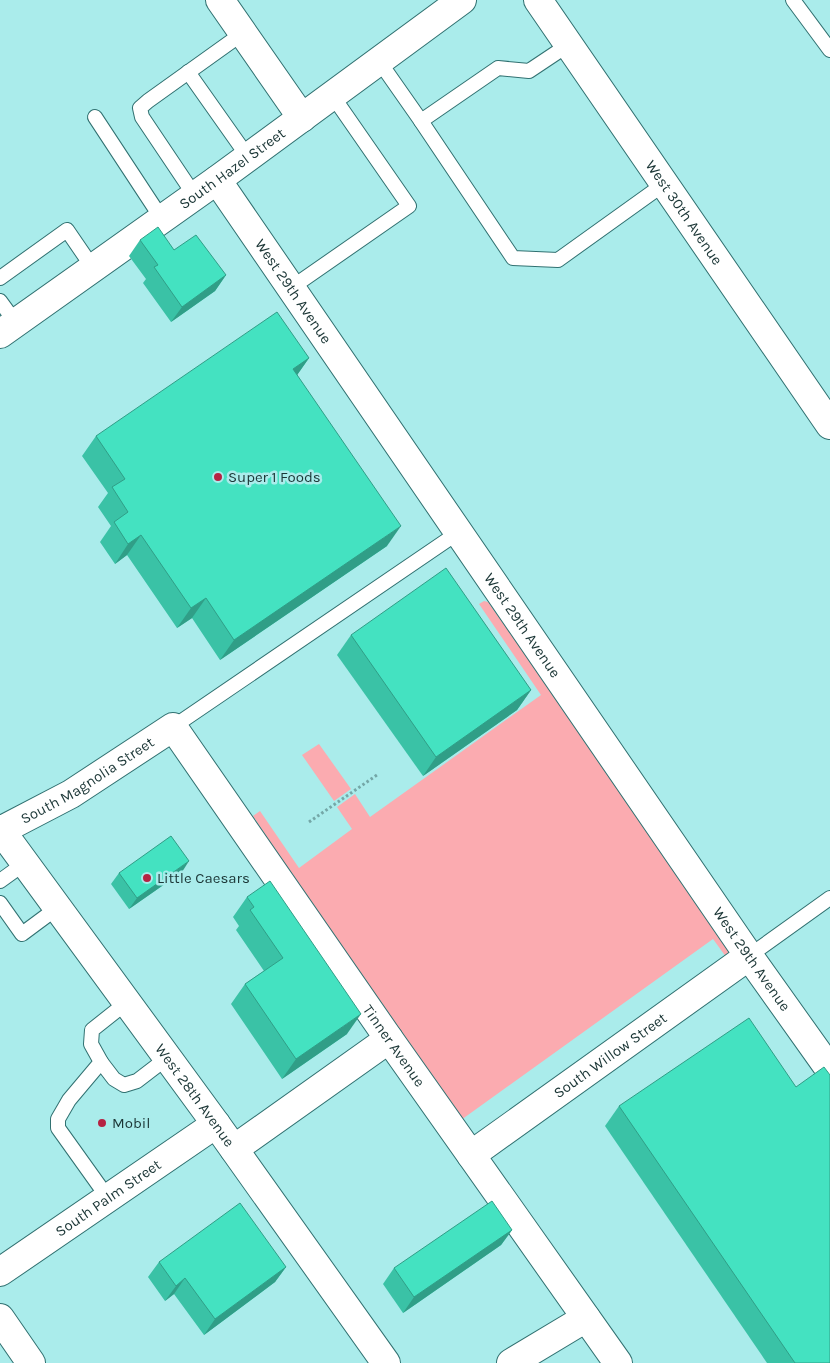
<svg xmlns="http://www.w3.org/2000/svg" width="830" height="1363" font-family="Karla,sans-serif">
	<rect width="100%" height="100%" fill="#aaeceb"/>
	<g fill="#fbabb0">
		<polygon points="484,601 488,602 726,937 731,952 729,961 713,939 461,1120 450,1115 253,816 260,811 299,868 352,829 337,807 355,794 370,817 541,695 479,604"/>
		<polygon points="319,744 351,789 334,801 302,755"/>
	</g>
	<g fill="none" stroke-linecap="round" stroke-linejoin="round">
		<defs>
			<g id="lane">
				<polyline points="793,0 830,50"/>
				<polyline points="379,61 421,121 498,68 529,71 568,45"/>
				<polyline points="188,72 248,157"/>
				<polyline points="95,117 162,219"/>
				<polyline points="421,121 513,258 558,260 664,184"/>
				<polyline points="195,196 142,117 140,108 148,101 243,33"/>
				<polyline points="0,278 67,230 93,268"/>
				<polyline points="291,288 409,206 332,95"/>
				<polyline points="0,301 16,323"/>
				<polyline points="173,727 459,532"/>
				<polyline points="0,881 25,863"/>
				<polyline points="0,903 22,934 57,908"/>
				<polyline points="749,956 830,898"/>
				<polyline points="101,1062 114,1079 124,1085 137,1081 167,1058"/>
				<polyline points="108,1198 58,1128 58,1119 69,1100 101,1062 91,1044 92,1030 126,1003"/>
			</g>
			<g id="street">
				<polyline points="220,0 302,118"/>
				<path id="s1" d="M538 0 830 425"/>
				<path id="s2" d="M217 180 749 956 830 1070"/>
				<path id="s3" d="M0 831 71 794 173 727 389 1039 618 1363"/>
				<polyline points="234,1149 389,1039"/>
				<path id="s4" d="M471 1155 749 956"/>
				<path id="s5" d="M0 1272 216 1124"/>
				<polyline points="0,1318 31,1363"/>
				<polyline points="511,1363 586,1318"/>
			</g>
			<g id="secondary">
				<path id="s6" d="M0 334 217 180 462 0"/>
				<path id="s7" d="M0 829 216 1124 386 1363"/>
			</g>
		</defs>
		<use href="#lane" stroke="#317171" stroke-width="16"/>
		<use href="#street" stroke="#317171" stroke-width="30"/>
		<use href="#secondary" stroke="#317171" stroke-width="30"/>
		<polyline stroke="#74a7a7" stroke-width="3" stroke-dasharray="2.5 2.5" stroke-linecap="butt" points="309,822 377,775"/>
		<use href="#lane" stroke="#fff" stroke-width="14"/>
		<use href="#street" stroke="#fff" stroke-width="28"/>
		<use href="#secondary" stroke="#fff" stroke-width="28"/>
	</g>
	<g fill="#3ac2a6">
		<polygon points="140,240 174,250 226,275 215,291 171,322 143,283 146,279 129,256"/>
		<polygon points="309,358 297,375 387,546 220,660 192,618 177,628 127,555 115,564 100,542 111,526 98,507 108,493 82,456 96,436"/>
		<polygon points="351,635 531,690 517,710 423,776 337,655"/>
		<polygon points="182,872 129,909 111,884 119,873"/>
		<polygon points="247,897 347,1034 282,1079 231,1004 245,984 264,971 236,930 239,926 233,917"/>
		<polygon points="796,1087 830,1363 767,1363 605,1126 619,1106"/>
		<polygon points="512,1230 501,1245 403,1313 383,1284 394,1268"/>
		<polygon points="159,1262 286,1267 275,1282 204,1335 174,1294 165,1301 148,1277"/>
	</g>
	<g fill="#309e87">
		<polygon points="226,275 215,291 171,322 182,307"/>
		<polygon points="309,358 295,378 293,369"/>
		<polygon points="401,526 387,546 220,660 234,640"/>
		<polygon points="141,535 127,555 115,564 128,544"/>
		<polygon points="206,598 192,618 177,628 191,608"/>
		<polygon points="531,690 517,710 423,776 436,757"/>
		<polygon points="189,861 182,872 129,909 137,898"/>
		<polygon points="361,1014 347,1034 282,1079 296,1059"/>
		<polygon points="512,1230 501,1245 403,1313 414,1297"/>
		<polygon points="286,1267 275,1282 204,1335 215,1319"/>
		<polygon points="185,1278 174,1294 165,1301 176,1286"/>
	</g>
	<g fill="#44e2c1" stroke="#309e87">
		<polygon points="158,227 174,250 196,235 226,275 182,307 154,267 158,265 140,240"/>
		<polygon points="277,312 309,358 293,369 401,526 234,640 206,598 191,608 141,535 128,544 114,522 128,512 112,487 125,479 96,436"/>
		<polygon points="446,568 531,690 436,757 351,635"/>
		<polygon points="171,836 189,861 137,898 119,873"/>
		<polygon points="270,881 361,1014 296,1059 245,984 283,958 250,910 254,907 247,897"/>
		<polygon points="749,1018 796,1087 824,1067 830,1075 830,1363 795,1363 619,1106"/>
		<polygon points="492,1201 512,1230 414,1297 394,1268"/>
		<polygon points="240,1203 286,1267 215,1319 185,1278 176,1286 159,1262"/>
	</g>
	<g fill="#b52343" stroke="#aaeceb" stroke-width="2">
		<circle cx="218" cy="477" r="5"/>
		<circle cx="147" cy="878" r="5"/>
		<circle cx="102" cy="1123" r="5"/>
	</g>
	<g text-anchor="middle" stroke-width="5" stroke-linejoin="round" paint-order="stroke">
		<g font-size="15" fill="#1b3636" stroke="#aaeceb">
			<text dy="5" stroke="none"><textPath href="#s6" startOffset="285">South Hazel Street</textPath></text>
			<text dy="5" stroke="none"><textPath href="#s1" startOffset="258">West 30th Avenue</textPath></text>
			<text dy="5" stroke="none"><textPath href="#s2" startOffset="135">West 29th Avenue</textPath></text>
			<text dy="5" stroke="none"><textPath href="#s2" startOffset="540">West 29th Avenue</textPath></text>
			<text dy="5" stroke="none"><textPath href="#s3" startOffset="101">South Magnolia Street</textPath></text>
			<text dy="5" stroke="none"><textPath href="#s2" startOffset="945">West 29th Avenue</textPath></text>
			<text dy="5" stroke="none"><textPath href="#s3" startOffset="590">Tinner Avenue</textPath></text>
			<text dy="5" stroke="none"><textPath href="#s4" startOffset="171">South Willow Street</textPath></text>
			<text dy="5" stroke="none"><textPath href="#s7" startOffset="330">West 28th Avenue</textPath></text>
			<text dy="5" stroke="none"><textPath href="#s5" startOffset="131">South Palm Street</textPath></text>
		</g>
		<g font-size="15" fill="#1b3636" stroke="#aaeceb" text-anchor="start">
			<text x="228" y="482">Super 1 Foods</text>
			<text x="157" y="883">Little Caesars</text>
			<text x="112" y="1128">Mobil</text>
		</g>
	</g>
</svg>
